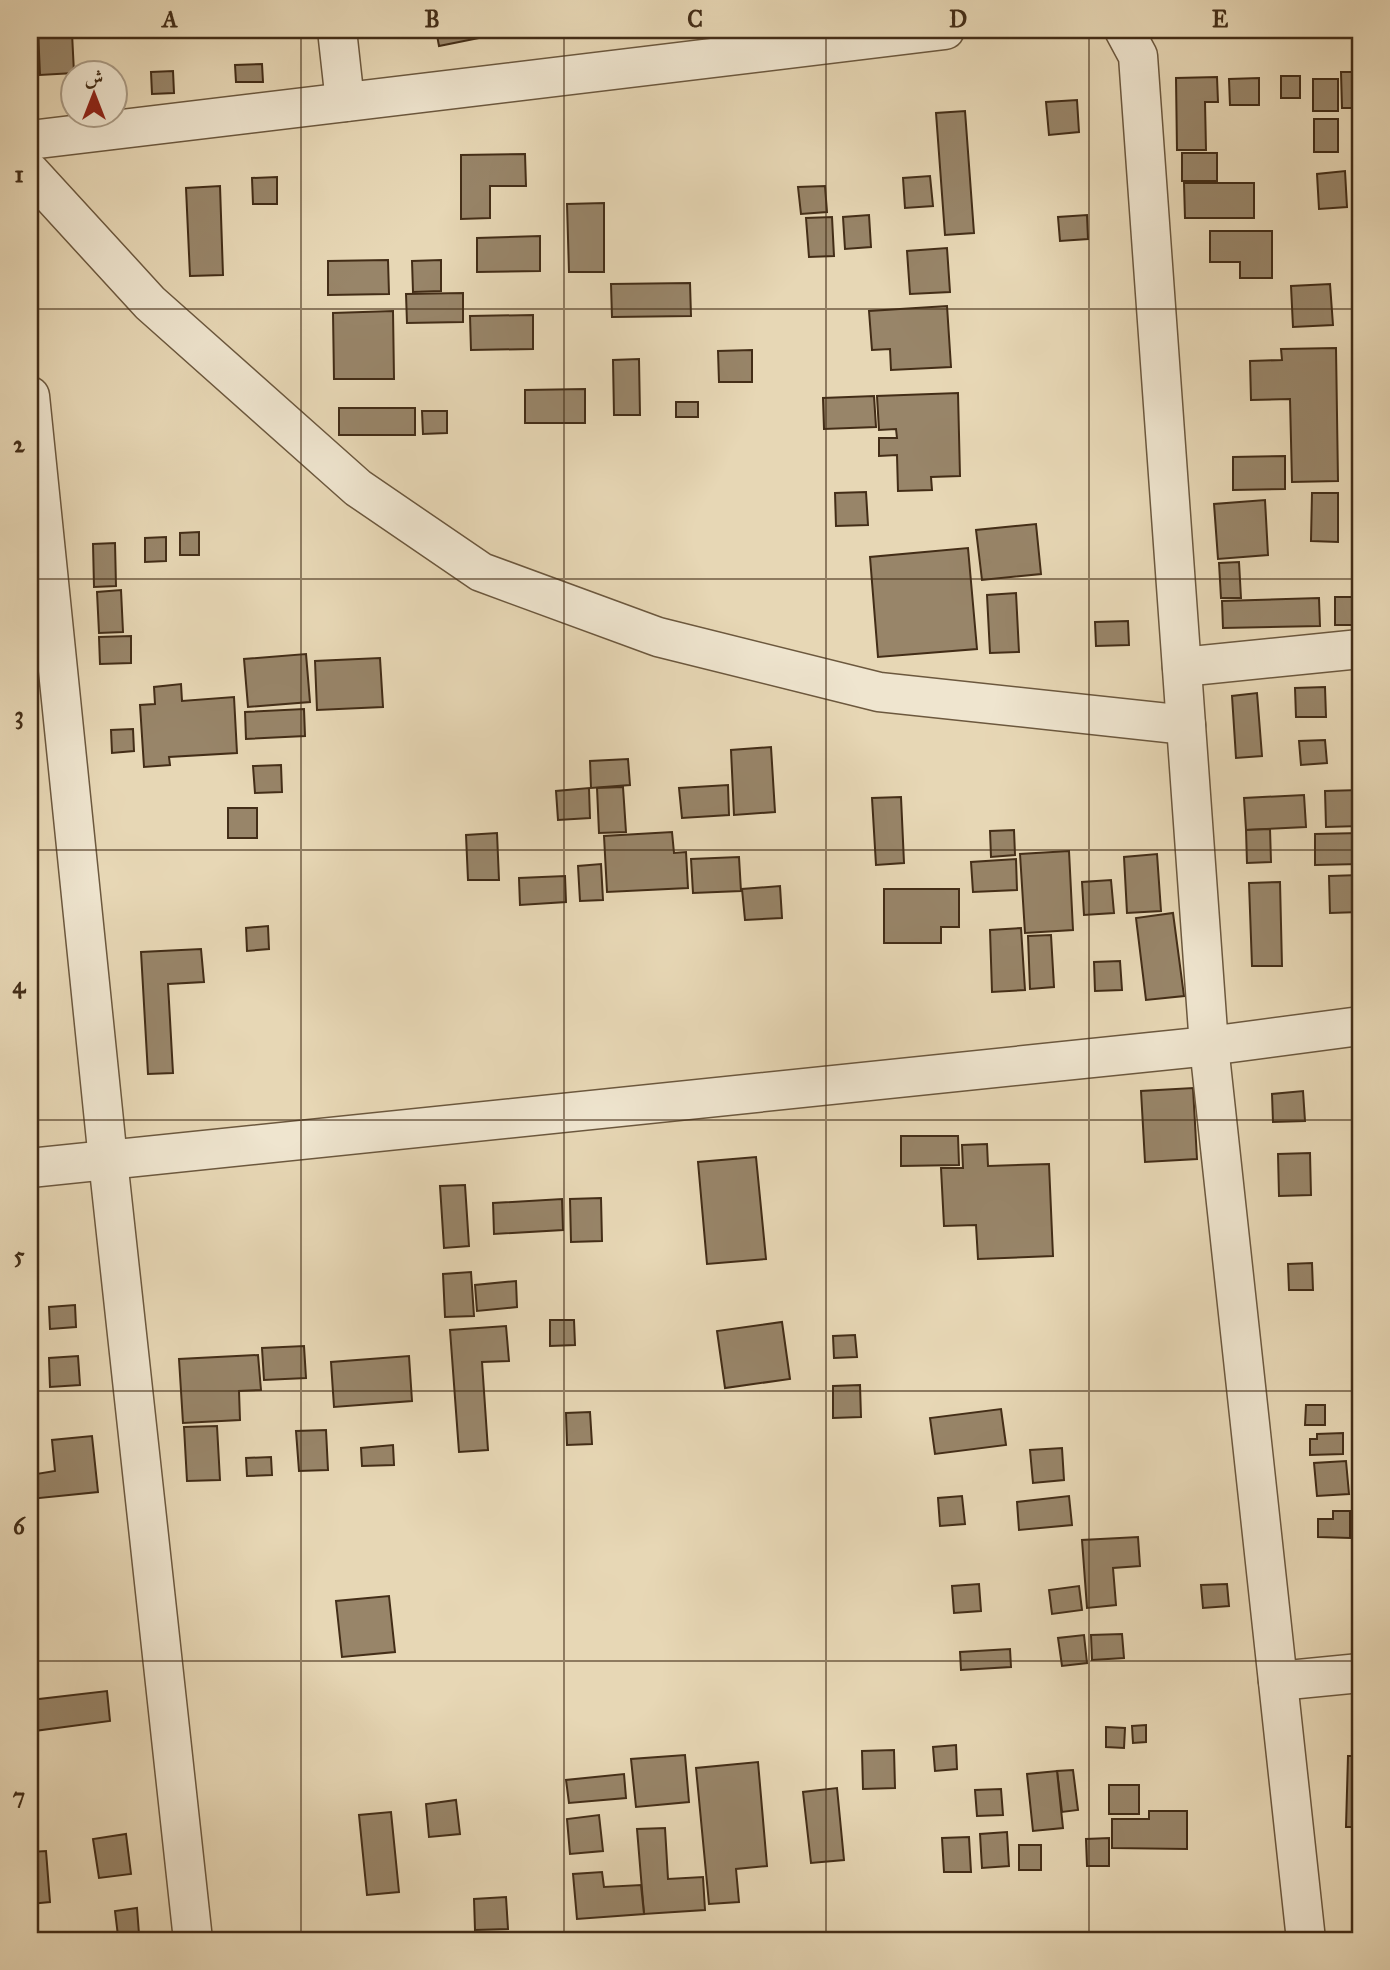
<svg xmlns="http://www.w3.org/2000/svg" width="1390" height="1970" font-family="'IM FELL Great Primer',Amiri,serif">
	<rect width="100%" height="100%" fill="#e7d7b5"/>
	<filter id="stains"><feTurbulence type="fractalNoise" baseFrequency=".00286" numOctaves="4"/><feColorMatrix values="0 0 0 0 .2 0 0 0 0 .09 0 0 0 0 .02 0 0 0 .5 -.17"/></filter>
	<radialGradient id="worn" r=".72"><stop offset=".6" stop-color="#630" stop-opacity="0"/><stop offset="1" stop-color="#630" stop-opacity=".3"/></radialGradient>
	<g fill="#988569" stroke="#432d17" stroke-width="2">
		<polygon points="38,30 110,30 110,31 72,33 74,73 40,75"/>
		<polygon points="436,30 513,30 514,31 439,46"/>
		<polygon points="262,64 263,82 236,82 235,65"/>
		<polygon points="173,71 174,93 152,94 151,72"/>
		<polygon points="1341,72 1360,72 1360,108 1342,108"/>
		<rect x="1281" y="76" width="19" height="22"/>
		<polygon points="1217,77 1218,102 1205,102 1206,150 1177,150 1176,78"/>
		<polygon points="1259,78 1259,105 1230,105 1229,79"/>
		<rect x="1313" y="79" width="25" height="32"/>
		<polygon points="1077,100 1079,132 1049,135 1046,102"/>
		<polygon points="965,111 974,233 945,235 936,113"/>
		<rect x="1314" y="119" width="24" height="33"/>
		<rect x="1182" y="153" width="35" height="28"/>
		<polygon points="525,154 526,186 490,186 490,218 461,219 461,155"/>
		<polygon points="1355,167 1360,167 1360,208 1356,208"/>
		<polygon points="1345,171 1347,207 1319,209 1317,174"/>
		<polygon points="930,176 933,206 905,208 903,178"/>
		<polygon points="277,177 277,204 253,204 252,178"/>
		<polygon points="1184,183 1254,183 1254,218 1185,218"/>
		<polygon points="220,186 223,275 190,276 186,188"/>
		<polygon points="825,186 827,212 801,214 798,187"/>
		<polygon points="604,203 604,272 569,272 567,204"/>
		<polygon points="869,215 871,247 845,249 843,217"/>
		<polygon points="1087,215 1088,239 1060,241 1058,217"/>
		<polygon points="832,217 834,256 809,257 806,218"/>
		<polygon points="1210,231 1272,231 1272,278 1240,278 1240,262 1210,262"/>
		<polygon points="540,236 540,271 477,272 477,238"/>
		<polygon points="947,248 950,292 910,294 907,251"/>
		<polygon points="388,260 389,294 328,295 328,261"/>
		<polygon points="441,260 441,291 413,292 412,261"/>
		<polygon points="690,283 691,316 612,317 611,284"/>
		<polygon points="1330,284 1333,325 1293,327 1291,286"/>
		<polygon points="463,293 463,322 407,323 406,294"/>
		<polygon points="947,306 951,367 891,370 890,349 872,350 869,311"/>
		<polygon points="393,311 394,379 334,379 333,313"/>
		<polygon points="533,315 533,349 471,350 470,316"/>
		<polygon points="1336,348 1338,481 1292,482 1290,399 1251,400 1250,361 1282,360 1281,349"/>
		<polygon points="752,350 752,382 719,382 718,351"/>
		<polygon points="639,359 640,415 614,415 613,360"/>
		<polygon points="585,389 585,423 525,423 525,390"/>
		<polygon points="958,393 960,476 931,477 932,490 898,491 897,455 879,456 879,438 897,438 896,429 879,430 877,396"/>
		<polygon points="874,396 876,427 824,429 823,398"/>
		<rect x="676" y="402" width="22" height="15"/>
		<rect x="339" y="408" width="76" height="27"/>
		<polygon points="422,411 447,411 447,433 423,434"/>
		<polygon points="1285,456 1285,489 1233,490 1233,457"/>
		<polygon points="866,492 868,525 836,526 835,493"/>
		<polygon points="1312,493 1338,493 1338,542 1311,541"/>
		<polygon points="1265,500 1268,555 1218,559 1214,504"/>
		<polygon points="1036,524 1041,574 982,580 976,530"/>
		<polygon points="199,532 199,555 180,555 180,533"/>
		<polygon points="166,537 166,561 145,562 145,538"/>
		<polygon points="115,543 116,586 94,587 93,544"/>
		<polygon points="968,548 977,649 878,657 870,557"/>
		<polygon points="1239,562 1241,598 1221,598 1219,563"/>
		<polygon points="121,590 123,632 99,633 97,592"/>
		<polygon points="1016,593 1019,652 990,653 987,595"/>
		<rect x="1335" y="597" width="19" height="28"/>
		<polygon points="1319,598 1320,626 1223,628 1222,601"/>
		<polygon points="1128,621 1129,645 1096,646 1095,622"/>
		<polygon points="131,636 131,663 100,664 99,637"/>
		<polygon points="306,654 310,702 248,707 244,659"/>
		<polygon points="380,658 383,707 317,710 315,661"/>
		<polygon points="181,684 182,701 234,697 237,753 169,757 170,765 144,767 140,705 155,704 154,687"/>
		<polygon points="1325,687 1326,717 1296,717 1295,688"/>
		<polygon points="1257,693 1262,756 1236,758 1232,696"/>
		<polygon points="304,709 305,736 246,739 245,712"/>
		<polygon points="133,729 134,751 112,753 111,730"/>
		<polygon points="1325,740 1327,763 1301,765 1299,741"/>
		<polygon points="771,747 775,812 734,815 731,750"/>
		<polygon points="628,759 630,785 591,788 590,761"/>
		<polygon points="281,765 282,792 255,793 253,766"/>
		<polygon points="728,785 729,815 682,818 679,788"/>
		<polygon points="623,787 626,832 599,833 597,788"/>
		<polygon points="589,788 590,818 558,820 556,791"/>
		<polygon points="1360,790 1360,826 1326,827 1325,791"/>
		<polygon points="1304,795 1306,827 1246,830 1244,798"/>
		<polygon points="901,797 904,863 876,865 872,798"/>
		<rect x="228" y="808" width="29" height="30"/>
		<polygon points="1270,829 1271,862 1247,863 1246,830"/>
		<polygon points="1014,830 1015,855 991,857 990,831"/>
		<polygon points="672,832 674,853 686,852 688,888 607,892 604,836"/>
		<polygon points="497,833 499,880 468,880 466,835"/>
		<polygon points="1360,833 1360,864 1315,865 1315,834"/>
		<polygon points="1069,851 1073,930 1025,933 1020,854"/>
		<polygon points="1157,854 1161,911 1127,913 1124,857"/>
		<polygon points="739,857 741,891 693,893 691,859"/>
		<polygon points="1016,859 1017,890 973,892 971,862"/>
		<polygon points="601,864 603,900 580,901 578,866"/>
		<polygon points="1360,875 1360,912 1330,913 1329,876"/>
		<polygon points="565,876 566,902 520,905 519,878"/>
		<polygon points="1111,880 1114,913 1084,915 1082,882"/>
		<polygon points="1280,882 1282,966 1252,966 1249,883"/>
		<polygon points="780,886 782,918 745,920 742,889"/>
		<polygon points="884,889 959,889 959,927 941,927 941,943 884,943"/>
		<polygon points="1173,913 1184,996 1146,1000 1136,918"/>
		<polygon points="268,926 269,949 247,951 246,928"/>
		<polygon points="1021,928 1025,990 992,992 990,930"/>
		<rect x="1352" y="928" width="8" height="32"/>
		<polygon points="1051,935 1054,987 1030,989 1028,936"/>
		<polygon points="201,949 204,982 168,984 173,1073 148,1074 141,952"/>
		<polygon points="1120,961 1122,990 1095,991 1094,962"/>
		<polygon points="1193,1088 1197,1159 1145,1162 1141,1091"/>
		<polygon points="1303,1091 1305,1121 1273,1122 1272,1094"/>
		<polygon points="901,1136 958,1136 959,1165 901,1166"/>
		<polygon points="987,1144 988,1166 1049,1164 1053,1256 978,1259 976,1225 944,1226 941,1168 963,1168 962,1145"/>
		<polygon points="1310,1153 1311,1195 1279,1196 1278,1154"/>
		<polygon points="756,1157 766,1259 707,1264 698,1162"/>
		<polygon points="465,1185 469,1246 444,1248 440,1186"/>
		<polygon points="601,1198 602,1241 571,1242 570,1199"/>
		<polygon points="562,1199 563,1230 494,1234 493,1203"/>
		<polygon points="1312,1263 1313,1290 1289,1290 1288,1264"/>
		<polygon points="471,1272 474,1316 445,1317 443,1274"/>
		<polygon points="516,1281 517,1307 477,1311 475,1285"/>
		<polygon points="75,1305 76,1327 50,1329 49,1307"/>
		<polygon points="550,1320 574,1320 575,1345 550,1346"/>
		<polygon points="782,1322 790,1379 725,1388 717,1331"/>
		<polygon points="506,1326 509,1361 482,1362 488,1450 459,1452 450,1330"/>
		<polygon points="855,1335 857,1357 834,1358 833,1336"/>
		<polygon points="304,1346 306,1378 264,1380 262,1348"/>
		<polygon points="258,1355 261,1390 239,1391 240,1420 183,1423 179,1359"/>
		<polygon points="78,1356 80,1385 50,1387 49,1358"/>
		<polygon points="409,1356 412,1401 334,1407 331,1362"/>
		<polygon points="860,1385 861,1417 833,1418 833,1386"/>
		<polygon points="1306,1405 1325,1405 1325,1425 1305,1425"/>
		<polygon points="1001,1409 1006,1445 935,1454 930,1418"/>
		<polygon points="590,1412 592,1444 567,1445 566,1413"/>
		<polygon points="217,1426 220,1480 187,1481 184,1427"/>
		<polygon points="326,1430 328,1470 299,1471 296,1431"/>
		<polygon points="1343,1433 1343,1454 1310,1455 1310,1439 1317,1439 1317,1434"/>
		<polygon points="92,1436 98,1492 30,1499 30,1475 55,1471 52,1440"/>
		<polygon points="393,1445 394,1465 362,1466 361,1448"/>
		<polygon points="1062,1448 1064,1480 1033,1483 1030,1450"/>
		<polygon points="271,1457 272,1475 247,1476 246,1458"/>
		<polygon points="1346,1461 1349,1494 1317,1496 1314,1463"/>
		<polygon points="962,1496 965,1524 940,1526 938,1498"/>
		<polygon points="1069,1496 1072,1525 1019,1530 1017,1502"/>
		<polygon points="1333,1511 1350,1511 1350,1538 1318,1537 1318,1519 1333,1519"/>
		<polygon points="1138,1537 1140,1566 1113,1568 1116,1605 1087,1608 1082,1540"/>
		<polygon points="979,1584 981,1611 954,1613 952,1586"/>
		<polygon points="1227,1584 1229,1606 1203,1608 1201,1585"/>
		<polygon points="1079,1586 1082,1610 1052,1614 1049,1590"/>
		<polygon points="389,1596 395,1652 342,1657 336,1601"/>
		<polygon points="1122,1634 1124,1658 1092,1660 1091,1635"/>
		<polygon points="1084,1635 1087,1663 1062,1666 1058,1638"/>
		<polygon points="1010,1649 1011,1667 961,1670 960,1652"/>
		<polygon points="107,1691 110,1721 34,1731 31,1700"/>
		<polygon points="1146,1725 1146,1742 1133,1743 1132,1726"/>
		<polygon points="1106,1727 1125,1728 1124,1748 1106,1747"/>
		<polygon points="956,1745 957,1769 935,1771 933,1747"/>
		<polygon points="894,1750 895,1788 863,1789 862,1751"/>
		<polygon points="685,1755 689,1802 636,1807 631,1759"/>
		<polygon points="1348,1756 1360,1756 1360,1827 1346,1827"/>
		<polygon points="758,1762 767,1866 736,1869 739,1902 709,1904 696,1768"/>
		<polygon points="1073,1770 1078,1810 1062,1812 1057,1771"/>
		<polygon points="1057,1771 1063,1828 1033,1831 1027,1774"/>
		<polygon points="624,1774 626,1798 569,1803 566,1780"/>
		<rect x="1109" y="1785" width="30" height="29"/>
		<polygon points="837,1788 844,1860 811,1863 803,1792"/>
		<polygon points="1001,1789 1003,1815 977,1816 975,1790"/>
		<polygon points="456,1800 460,1834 429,1837 426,1804"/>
		<polygon points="1149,1811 1187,1811 1187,1849 1112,1848 1112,1819 1149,1819"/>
		<polygon points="391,1812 399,1892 367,1895 359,1815"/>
		<polygon points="599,1815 603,1851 570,1854 567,1819"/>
		<polygon points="665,1828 668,1879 703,1877 705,1910 644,1914 637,1829"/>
		<polygon points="1007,1832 1009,1866 982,1868 980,1834"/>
		<polygon points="126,1834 131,1874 99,1878 93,1839"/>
		<polygon points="969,1837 971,1872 944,1872 942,1838"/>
		<polygon points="1109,1838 1109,1866 1087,1866 1086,1839"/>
		<rect x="1019" y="1845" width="22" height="25"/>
		<polygon points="46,1851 50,1902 30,1904 30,1852"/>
		<polygon points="602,1872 604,1887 641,1885 644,1914 577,1919 573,1874"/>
		<polygon points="506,1897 508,1929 475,1930 474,1899"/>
		<polygon points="137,1908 139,1934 118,1936 115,1911"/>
	</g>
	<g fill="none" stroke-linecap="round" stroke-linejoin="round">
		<defs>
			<g id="minor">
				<polyline points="337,30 345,102"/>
				<polyline points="1124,30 1138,56 1209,1046 1306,1940"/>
				<polyline points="30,140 945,30"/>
				<polyline points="30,172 150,303 358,488 481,572 658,637 879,692 1186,725"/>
				<polyline points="30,396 108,1160 193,1940"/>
				<polyline points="1182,667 1360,649"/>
				<polyline points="30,1168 1209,1046 1360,1026"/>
				<polyline points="1278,1681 1360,1673"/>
			</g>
		</defs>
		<use href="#minor" stroke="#6c583e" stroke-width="41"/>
		<use href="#minor" stroke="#efe5cf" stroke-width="38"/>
	</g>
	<path fill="none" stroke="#432d17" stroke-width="2" stroke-opacity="0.55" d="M301 30V1940M564 30V1940M826 30V1940M1089 30V1940M30 309H1360M30 579H1360M30 850H1360M30 1120H1360M30 1391H1360M30 1661H1360"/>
	<rect width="1390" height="1970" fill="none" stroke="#e7d7b5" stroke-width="77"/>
	<g transform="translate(94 94)"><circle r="33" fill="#efe5cf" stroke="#aa9b85" stroke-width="2"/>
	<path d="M0-5L12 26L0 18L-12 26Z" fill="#8f2418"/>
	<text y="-10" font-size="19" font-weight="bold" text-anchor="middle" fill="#432d17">ش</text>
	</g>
	<rect x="38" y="38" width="1314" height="1894" fill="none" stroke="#432d17" stroke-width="2.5"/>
	<g font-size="23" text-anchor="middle" font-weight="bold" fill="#432d17">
		<text x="170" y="27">A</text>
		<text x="432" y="27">B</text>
		<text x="695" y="27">C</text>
		<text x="958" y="27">D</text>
		<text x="1220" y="27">E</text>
		<text x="19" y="182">1</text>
		<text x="19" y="452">2</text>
		<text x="19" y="723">3</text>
		<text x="19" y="993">4</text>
		<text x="19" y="1263">5</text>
		<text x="19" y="1534">6</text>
		<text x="19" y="1804">7</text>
	</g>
	<rect width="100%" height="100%" filter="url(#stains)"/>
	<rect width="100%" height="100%" fill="url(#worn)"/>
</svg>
